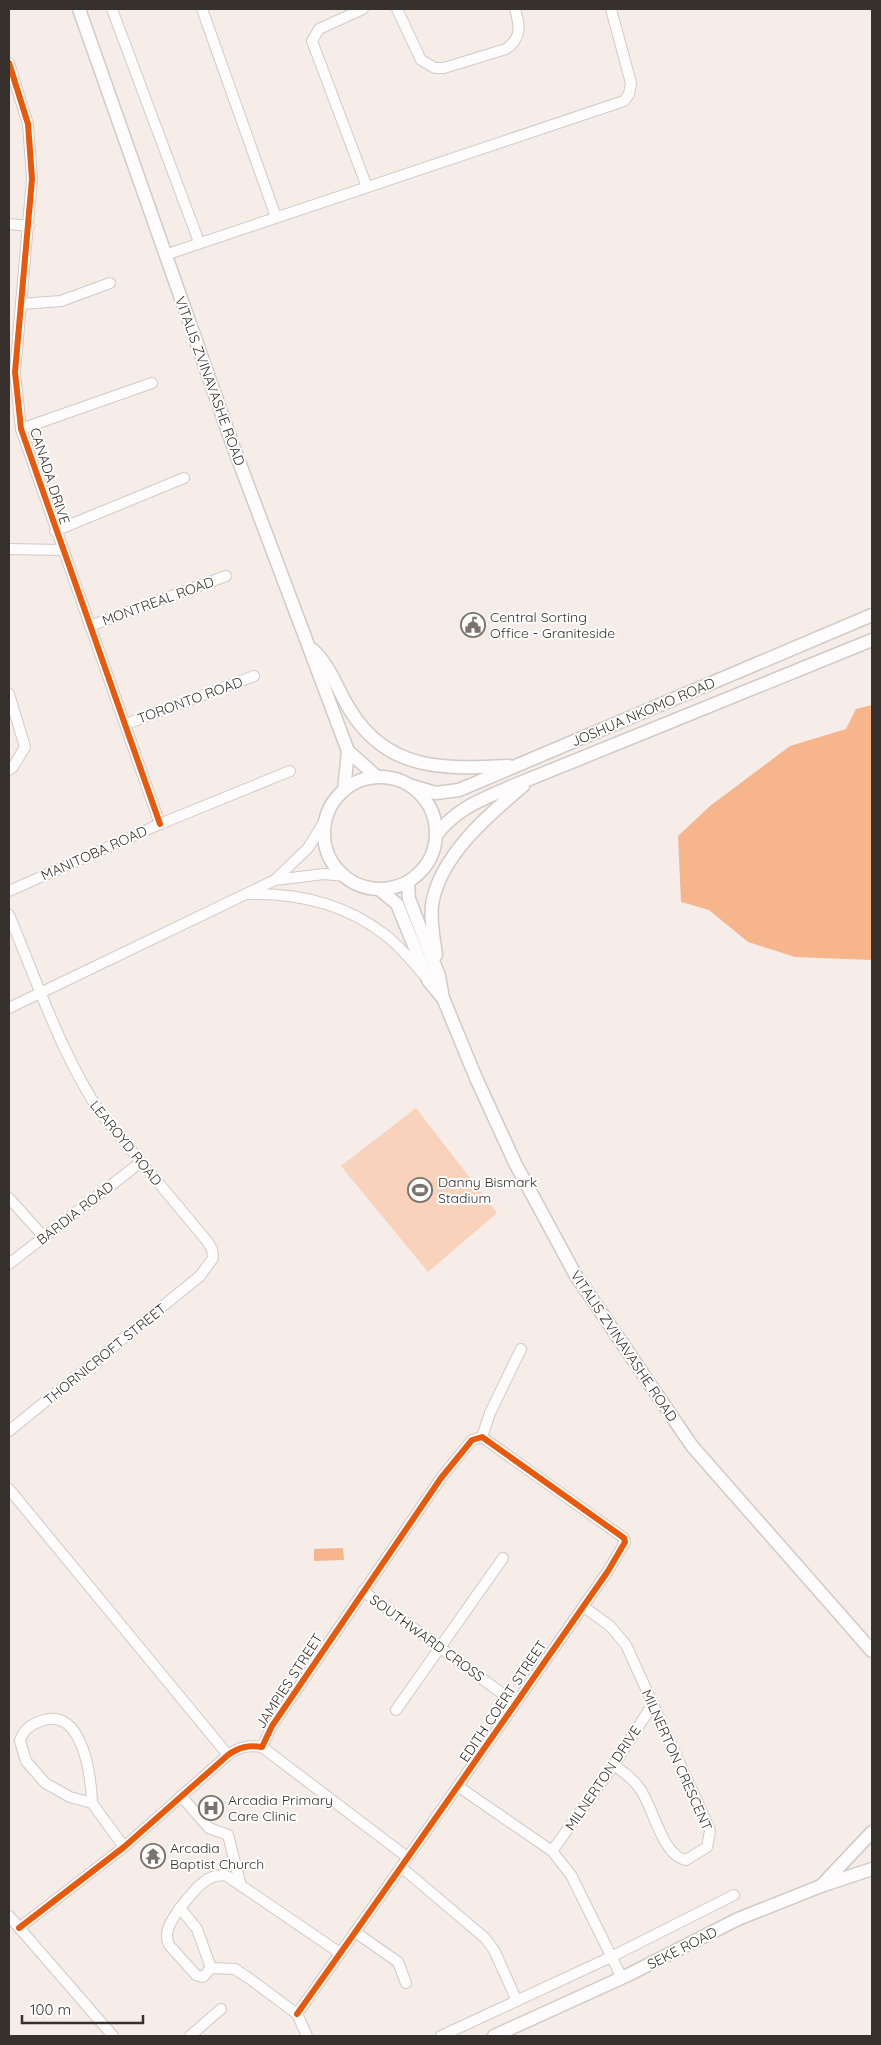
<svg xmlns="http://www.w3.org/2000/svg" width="881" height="2045" font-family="Quicksand,sans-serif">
	<rect width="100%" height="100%" fill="#f6ede8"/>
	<polygon fill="#f8d2bb" points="416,1108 497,1213 428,1272 341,1166"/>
	<g fill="#f7b58c">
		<polygon points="872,705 872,960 795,957 748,942 709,910 681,902 678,836 710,806 790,746 846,729 856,709"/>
		<polygon points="343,1548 344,1560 314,1561 314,1549"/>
	</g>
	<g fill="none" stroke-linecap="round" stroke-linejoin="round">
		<defs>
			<g id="minor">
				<polyline points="112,9 199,242"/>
				<polyline points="202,9 276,217"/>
				<polyline points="363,9 319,29 312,41 367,187"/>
				<path d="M397 9 421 60 435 68H444L506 49C522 38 520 26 515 9"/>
				<polyline points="9,63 28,124 32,179 15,372 21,429 160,824"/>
				<polyline points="9,224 29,226"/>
				<polyline points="165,255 624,101 629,94 631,83 611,9"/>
				<polyline points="21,304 61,301 110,283"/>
				<polyline points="21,429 152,383"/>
				<polyline points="55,531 184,478"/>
				<polyline points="9,549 62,550"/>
				<polyline points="90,626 226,576"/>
				<polyline points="9,694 25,747 13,767 9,770"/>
				<polyline points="126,724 254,676"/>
				<polyline points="275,880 324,874 345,876"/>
				<polyline points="9,891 160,824 290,771"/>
				<path d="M250 894C299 893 345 904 384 934 399 945 412 961 424 975"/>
				<path d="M9 915C37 981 62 1057 102 1115L207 1241 212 1249 213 1258 200 1276 9 1431"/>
				<polyline points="9,1008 275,880 308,848 326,819"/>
				<polyline points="9,1198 43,1236"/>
				<polyline points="9,1264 141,1162"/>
				<polyline points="482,1437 490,1413 521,1349"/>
				<polyline points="9,1489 228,1755"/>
				<polyline points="363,1591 515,1703"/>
				<path d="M584 1607 610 1626 626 1645 706 1821 710 1831 707 1847 686 1860C662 1856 653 1806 640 1789 634 1779 623 1772 614 1765"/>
				<polyline points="396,1710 503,1558"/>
				<polyline points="262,1747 407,1857"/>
				<polyline points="459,1787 552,1851 571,1875 622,1978"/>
				<polyline points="181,1796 209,1828 228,1835 241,1886"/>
				<path d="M92 1803C91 1777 83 1705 41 1721 30 1725 23 1730 20 1741L26 1761 45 1783 70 1797 92 1803 124 1847"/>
				<polyline points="552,1851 614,1765 652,1705"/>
				<polyline points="401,1867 485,1938 494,1950 517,2001"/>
				<path d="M180 1908C172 1920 163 1931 169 1945L196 1975 203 1977 211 1968"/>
				<polyline points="9,1916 113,2036"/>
				<path d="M19 1928 124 1847 228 1755C239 1747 248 1745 262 1747L272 1726 441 1478 472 1440 482 1437 624 1538 625 1542 608 1571C505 1719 402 1867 297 2014"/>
				<polyline points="355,1932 398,1962 406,1983"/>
				<polyline points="190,2036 221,2009"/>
				<path d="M307 2036 297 2014 250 1979 235 1969 211 1968 197 1929 180 1908C191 1895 206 1871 227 1876L340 1953"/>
				<polyline points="441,2036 611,1957 734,1895"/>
			</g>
			<g id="major">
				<polyline points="79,9 232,443 348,751 344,790"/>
				<path d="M312 649C330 665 337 689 350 710 388 772 445 769 509 766"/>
				<polyline points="348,751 376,776"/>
				<circle cx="380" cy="833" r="56"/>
				<polyline points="412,786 436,793 459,790 872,615"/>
				<path d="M436 835C457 808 481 800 510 787L872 640"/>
				<polyline points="408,882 409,899 439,976 443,998 476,1078 515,1163 575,1274 692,1446 872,1651"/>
				<polyline points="379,889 397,904 428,980 441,996"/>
				<path d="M436 955C434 939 430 922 432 905 439 857 488 815 523 786"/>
				<polyline points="821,1886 872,1832"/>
				<polyline points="494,2036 628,1975 738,1919 821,1886 872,1869"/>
			</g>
		</defs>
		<use href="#minor" stroke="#d2cac6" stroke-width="12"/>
		<use href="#major" stroke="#d2cac6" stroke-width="15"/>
		<use href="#minor" stroke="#fefcfc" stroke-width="10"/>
		<use href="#major" stroke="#fefcfc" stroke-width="12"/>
		<defs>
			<g id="cycleway">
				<polyline points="9,63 28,124 32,179 15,372 21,429 160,824"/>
				<path d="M19 1928 124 1847 228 1755C239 1747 248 1745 262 1747L272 1726 441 1478 472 1440 482 1437 624 1538 625 1542 608 1571C505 1719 402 1867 297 2014"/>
			</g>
		</defs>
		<use href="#cycleway" stroke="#fff" stroke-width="9"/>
		<use href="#cycleway" stroke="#e8590c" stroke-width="6"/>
	</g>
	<defs>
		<symbol id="civic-ring" viewBox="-11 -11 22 22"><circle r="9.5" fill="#fff" stroke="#7a736e" stroke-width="1.5"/><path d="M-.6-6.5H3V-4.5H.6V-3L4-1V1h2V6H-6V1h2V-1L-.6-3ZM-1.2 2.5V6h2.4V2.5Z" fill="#7a736e"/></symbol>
		<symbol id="stadium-ring" viewBox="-11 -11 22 22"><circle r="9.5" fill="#fff" stroke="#7a736e" stroke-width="1.5"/><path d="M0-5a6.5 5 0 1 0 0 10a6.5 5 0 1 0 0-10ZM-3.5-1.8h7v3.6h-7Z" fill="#7a736e"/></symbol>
		<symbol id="hospital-ring" viewBox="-11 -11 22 22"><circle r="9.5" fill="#fff" stroke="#7a736e" stroke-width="1.5"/><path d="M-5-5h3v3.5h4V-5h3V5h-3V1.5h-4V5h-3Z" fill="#7a736e"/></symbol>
		<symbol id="temple-ring" viewBox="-11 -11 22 22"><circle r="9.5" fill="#fff" stroke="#7a736e" stroke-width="1.5"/><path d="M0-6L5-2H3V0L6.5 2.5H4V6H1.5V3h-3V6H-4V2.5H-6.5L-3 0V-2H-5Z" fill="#7a736e"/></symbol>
	</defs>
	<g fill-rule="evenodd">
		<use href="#civic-ring" x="459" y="611" width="28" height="28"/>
		<use href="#stadium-ring" x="406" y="1176" width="28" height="28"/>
		<use href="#hospital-ring" x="197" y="1794" width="28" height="28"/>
		<use href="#temple-ring" x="139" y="1842" width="28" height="28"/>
	</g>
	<g text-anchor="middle" stroke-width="4" stroke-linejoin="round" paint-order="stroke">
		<g font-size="14" fill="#37312d" stroke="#fff">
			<text transform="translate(210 381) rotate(70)" y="5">VITALIS ZVINAVASHE ROAD</text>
			<text transform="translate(50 476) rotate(72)" y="5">CANADA DRIVE</text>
			<text transform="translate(158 601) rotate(-20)" y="5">MONTREAL ROAD</text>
			<text transform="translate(190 700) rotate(-20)" y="5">TORONTO ROAD</text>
			<text transform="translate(643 712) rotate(-23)" y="5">JOSHUA NKOMO ROAD</text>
			<text transform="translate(94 853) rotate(-24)" y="5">MANITOBA ROAD</text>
			<text transform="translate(126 1143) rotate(51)" y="5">LEAROYD ROAD</text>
			<text transform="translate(75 1213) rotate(-38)" y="5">BARDIA ROAD</text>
			<text transform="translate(624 1346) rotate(56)" y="5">VITALIS ZVINAVASHE ROAD</text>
			<text transform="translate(105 1354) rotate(-39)" y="5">THORNICROFT STREET</text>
			<text transform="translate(427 1638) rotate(36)" y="5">SOUTHWARD CROSS</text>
			<text transform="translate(289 1681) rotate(-57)" y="5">JAMPIES STREET</text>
			<text transform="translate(503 1701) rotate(-56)" y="5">EDITH COERT STREET</text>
			<text transform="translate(677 1760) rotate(66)" y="5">MILNERTON CRESCENT</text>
			<text transform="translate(603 1778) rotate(-56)" y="5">MILNERTON DRIVE</text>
			<text transform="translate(682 1948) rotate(-27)" y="5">SEKE ROAD</text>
		</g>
		<g font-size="14" fill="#37312d" stroke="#fff" text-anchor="start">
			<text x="490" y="622">Central Sorting<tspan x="490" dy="16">Office - Graniteside</tspan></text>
			<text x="438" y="1187">Danny Bismark<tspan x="438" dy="16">Stadium</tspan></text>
			<text x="228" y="1805">Arcadia Primary<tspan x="228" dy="16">Care Clinic</tspan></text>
			<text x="170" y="1853">Arcadia<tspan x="170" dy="16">Baptist Church</tspan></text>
		</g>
	</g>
	<rect width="881" height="2045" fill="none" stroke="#37312d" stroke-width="20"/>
	<path d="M22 2015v8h121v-8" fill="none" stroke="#37312d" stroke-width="2.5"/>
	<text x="30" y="2015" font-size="15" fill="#37312d" stroke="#ffffff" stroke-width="4" paint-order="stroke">100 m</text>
</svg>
